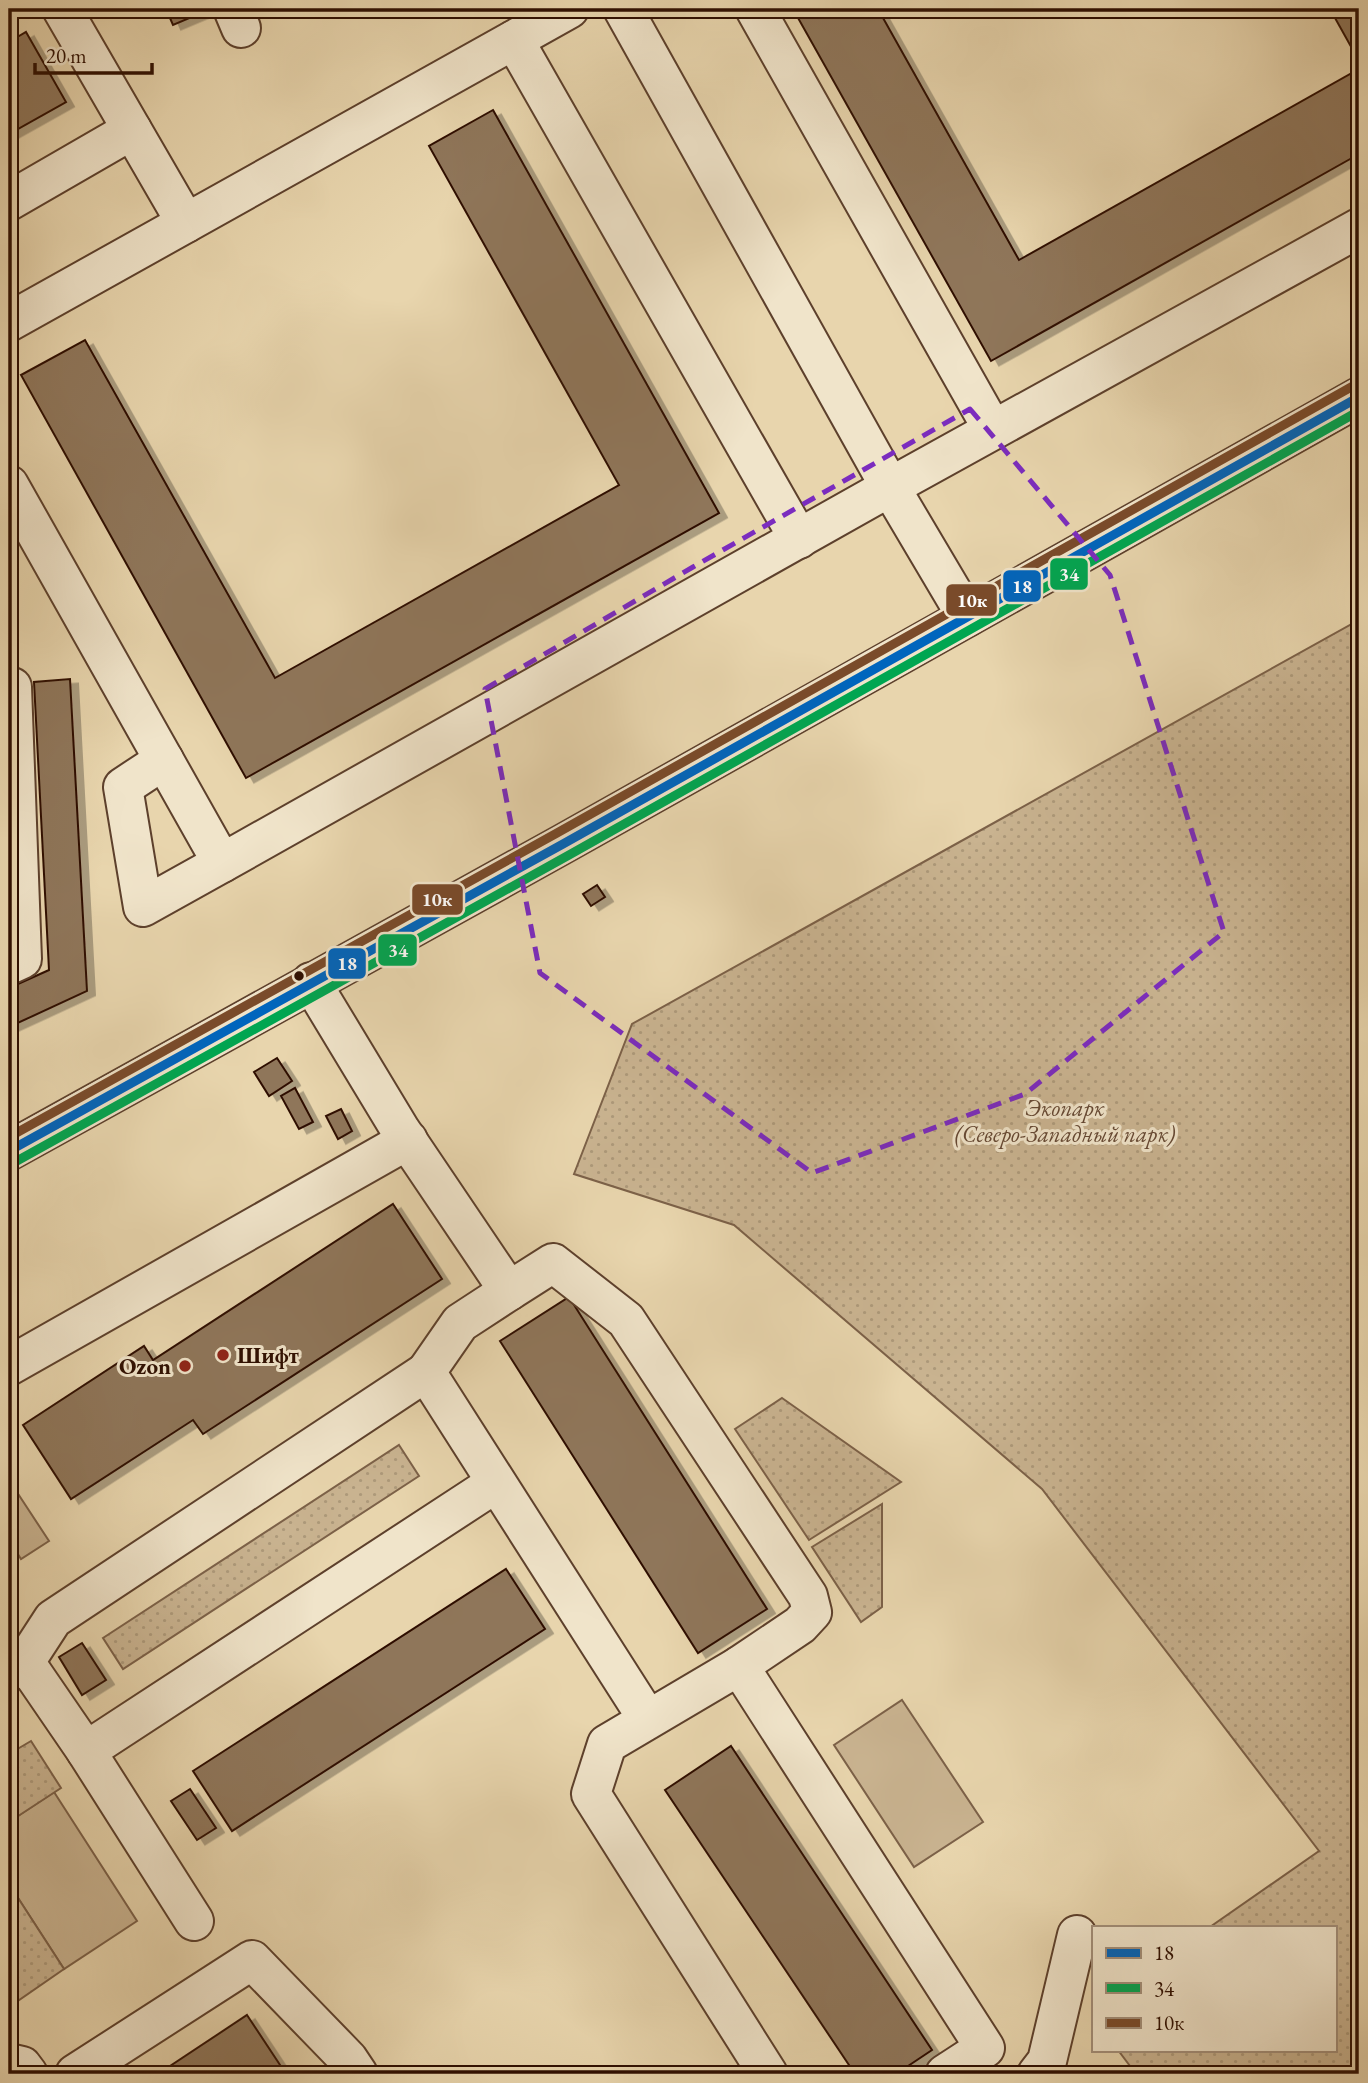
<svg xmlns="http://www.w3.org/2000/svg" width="1368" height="2083" font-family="'EB Garamond',serif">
	<defs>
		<pattern id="park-dots" width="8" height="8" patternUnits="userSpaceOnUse" patternTransform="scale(1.75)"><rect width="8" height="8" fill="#c9b390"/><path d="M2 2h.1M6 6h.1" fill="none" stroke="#ad997a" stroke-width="1.8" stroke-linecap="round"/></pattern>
		<filter id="shadow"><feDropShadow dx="8" dy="4.5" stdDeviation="0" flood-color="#0004"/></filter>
	</defs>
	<rect width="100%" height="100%" fill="#e8d5ad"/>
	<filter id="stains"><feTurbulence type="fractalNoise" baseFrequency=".00286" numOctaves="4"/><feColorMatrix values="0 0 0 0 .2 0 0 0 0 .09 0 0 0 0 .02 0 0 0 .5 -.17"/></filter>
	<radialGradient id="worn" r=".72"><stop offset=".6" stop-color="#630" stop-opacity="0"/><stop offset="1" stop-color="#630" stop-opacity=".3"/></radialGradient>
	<g fill="#c9b390" stroke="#7c6148" stroke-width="2">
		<polygon points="9,1480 49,1541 21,1559 9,1540"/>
		<polygon points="902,1700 983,1822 914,1867 834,1745"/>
		<polygon points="54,1792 137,1921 64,1969 9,1884 9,1822"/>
	</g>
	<g fill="url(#park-dots)" stroke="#7c6148" stroke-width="2">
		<polygon points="1359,620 1359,2074 1136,2074 1118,2050 1335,2050 1335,1927 1210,1927 1319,1851 1042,1489 734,1225 574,1174 632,1024"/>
		<polygon points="782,1398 901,1482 809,1540 735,1429"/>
		<polygon points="399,1445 419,1476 123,1669 103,1638"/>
		<polygon points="882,1504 882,1607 861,1622 812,1547"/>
		<polygon points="31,1741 61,1788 9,1822 9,1754"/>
		<polygon points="9,1884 64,1969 9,2007"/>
	</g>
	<g fill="#8f765a" stroke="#2f0f01" stroke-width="2" filter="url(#shadow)">
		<polygon points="166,9 205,9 206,11 173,25"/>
		<polygon points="793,9 878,9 1019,260 1359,69 1359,154 991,361"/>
		<polygon points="1330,9 1359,9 1359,61"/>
		<polygon points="26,32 66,102 9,134 9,42"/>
		<polygon points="493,110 719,513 246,778 21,375 85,340 275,678 619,485 429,146"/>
		<polygon points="70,679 87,991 9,1027 9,988 49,970 34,682"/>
		<polygon points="597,885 605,897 591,906 583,894"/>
		<polygon points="277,1058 292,1081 269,1096 254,1072"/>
		<polygon points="295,1088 313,1122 299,1129 281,1096"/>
		<polygon points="341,1109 352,1131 338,1139 326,1116"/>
		<polygon points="393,1204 442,1279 203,1434 193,1420 71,1499 23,1425 144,1346 153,1360"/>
		<polygon points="569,1297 767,1609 698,1653 500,1341"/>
		<polygon points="506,1569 545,1629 232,1831 193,1771"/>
		<polygon points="82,1643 106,1680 82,1695 59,1657"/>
		<polygon points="731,1746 932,2050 896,2074 855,2074 665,1790"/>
		<polygon points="190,1789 216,1828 197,1840 171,1801"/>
		<polygon points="247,2015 286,2074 158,2074"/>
	</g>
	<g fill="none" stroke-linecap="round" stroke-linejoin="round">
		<defs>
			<g id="minor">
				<polyline points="62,9 186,223"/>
				<polyline points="233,9 241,28"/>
				<polyline points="623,9 890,487 967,617"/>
				<polyline points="755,9 993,430"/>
				<polyline points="514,40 799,539"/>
				<polyline points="9,201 132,130"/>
				<polyline points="9,322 569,9"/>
				<polyline points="9,485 222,863 890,487 1359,228"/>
				<polyline points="164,760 123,787 143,907 222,863"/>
				<polyline points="9,965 22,959 12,687"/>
				<polyline points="311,982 401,1131 509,1291 553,1263 626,1320 808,1596 812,1612 800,1625 739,1666 607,1744 591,1794 768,2074"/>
				<polyline points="9,1151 563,844 1359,397"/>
				<polyline points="509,1291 460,1323 426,1372 647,1718"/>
				<polyline points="9,1366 408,1140"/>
				<polyline points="25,1662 86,1751 194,1921"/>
				<polyline points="739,1666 985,2048 945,2074"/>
				<polyline points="9,1672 25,1662 53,1619 426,1372"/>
				<polyline points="86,1751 496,1483"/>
				<polyline points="9,2063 22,2066 28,2074"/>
				<polyline points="75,2074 252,1960 348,2059 358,2074"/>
				<polyline points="1037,2074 1047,2061 1077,1935"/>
			</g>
		</defs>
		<use href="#minor" stroke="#5d402c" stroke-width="42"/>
		<use href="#minor" stroke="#f0e4ca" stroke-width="38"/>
		<defs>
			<polyline id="bus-1" points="9,1151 563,844 1359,397"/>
			<polyline id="bus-2" points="15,1162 569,855 1359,411"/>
			<polyline id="bus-3" points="9,1137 557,833 1353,386"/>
		</defs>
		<use href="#bus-1" stroke="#f0e4ca" stroke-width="14"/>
		<use href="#bus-2" stroke="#f0e4ca" stroke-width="14"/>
		<use href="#bus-3" stroke="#f0e4ca" stroke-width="14"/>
		<use href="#bus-1" stroke="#0065bd" stroke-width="9"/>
		<use href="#bus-2" stroke="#00a651" stroke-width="9"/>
		<use href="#bus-3" stroke="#7a4b2a" stroke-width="9"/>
	</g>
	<path fill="none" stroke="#7b2cbf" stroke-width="5" stroke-dasharray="14 9" stroke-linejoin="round" d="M970 409 1110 575 1224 932 1025 1094 812 1173 540 973 485 689 693 567Z"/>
	<circle fill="#2f0f01" stroke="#f0e4ca" stroke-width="2.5" cx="299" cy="976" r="6"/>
	<g fill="#8f2418" stroke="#f0e4ca" stroke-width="2.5">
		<circle cx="223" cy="1355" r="7"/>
		<circle cx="185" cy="1366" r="7"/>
	</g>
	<g text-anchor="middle" stroke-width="6" stroke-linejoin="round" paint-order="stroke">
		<g font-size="23" font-style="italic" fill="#654833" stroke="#f0e4ca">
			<text x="1065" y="1116">Экопарк<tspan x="1065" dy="26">(Северо-Западный парк)</tspan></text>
		</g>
		<g font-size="23" font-weight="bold" fill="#2f0f01" stroke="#f0e4ca" text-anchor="start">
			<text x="237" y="1363">Шифт</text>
			<text x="171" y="1374" text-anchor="end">Ozon</text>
		</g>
	</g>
	<g stroke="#f0e4ca" stroke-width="2.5">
		<rect x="1049" y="557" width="40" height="34" rx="7" fill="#00a651"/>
		<rect x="1002" y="569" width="40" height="34" rx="7" fill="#0065bd"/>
		<rect x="945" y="583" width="53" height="34" rx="7" fill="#7a4b2a"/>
		<rect x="411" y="883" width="53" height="33" rx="7" fill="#7a4b2a"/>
		<rect x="377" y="933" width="41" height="34" rx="7" fill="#00a651"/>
		<rect x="327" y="947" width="40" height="33" rx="7" fill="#0065bd"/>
	</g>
	<g font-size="19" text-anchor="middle" font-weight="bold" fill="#fff">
		<text x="1069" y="581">34</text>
		<text x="1022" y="593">18</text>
		<text x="972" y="607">10к</text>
		<text x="437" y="906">10к</text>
		<text x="398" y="957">34</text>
		<text x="347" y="970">18</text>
	</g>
	<rect width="1368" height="2083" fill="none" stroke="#e8d5ad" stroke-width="35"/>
	<rect x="10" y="10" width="1347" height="2062" fill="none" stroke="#2f0f01" stroke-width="3.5"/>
	<rect x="18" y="18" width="1333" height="2048" fill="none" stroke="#2f0f01" stroke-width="2"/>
	<rect x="1092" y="1926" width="245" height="126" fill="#f0e4ca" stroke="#a38f7a" stroke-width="2"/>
	<rect x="1106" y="1948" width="35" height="10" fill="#0065bd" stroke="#a38f7a" stroke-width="2"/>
	<text x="1154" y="1960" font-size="21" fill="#2f0f01">18</text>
	<rect x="1106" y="1983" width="35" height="10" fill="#00a651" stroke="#a38f7a" stroke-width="2"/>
	<text x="1154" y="1996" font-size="21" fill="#2f0f01">34</text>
	<rect x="1106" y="2018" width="35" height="10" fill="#7a4b2a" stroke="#a38f7a" stroke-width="2"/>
	<text x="1154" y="2030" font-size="21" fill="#2f0f01">10к</text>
	<path d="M35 63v10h117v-10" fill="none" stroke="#2f0f01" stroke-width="3.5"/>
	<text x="46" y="63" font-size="21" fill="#2f0f01" stroke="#f0e4ca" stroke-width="5" paint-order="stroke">20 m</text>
	<rect width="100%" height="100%" filter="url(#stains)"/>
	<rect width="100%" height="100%" fill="url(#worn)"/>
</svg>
